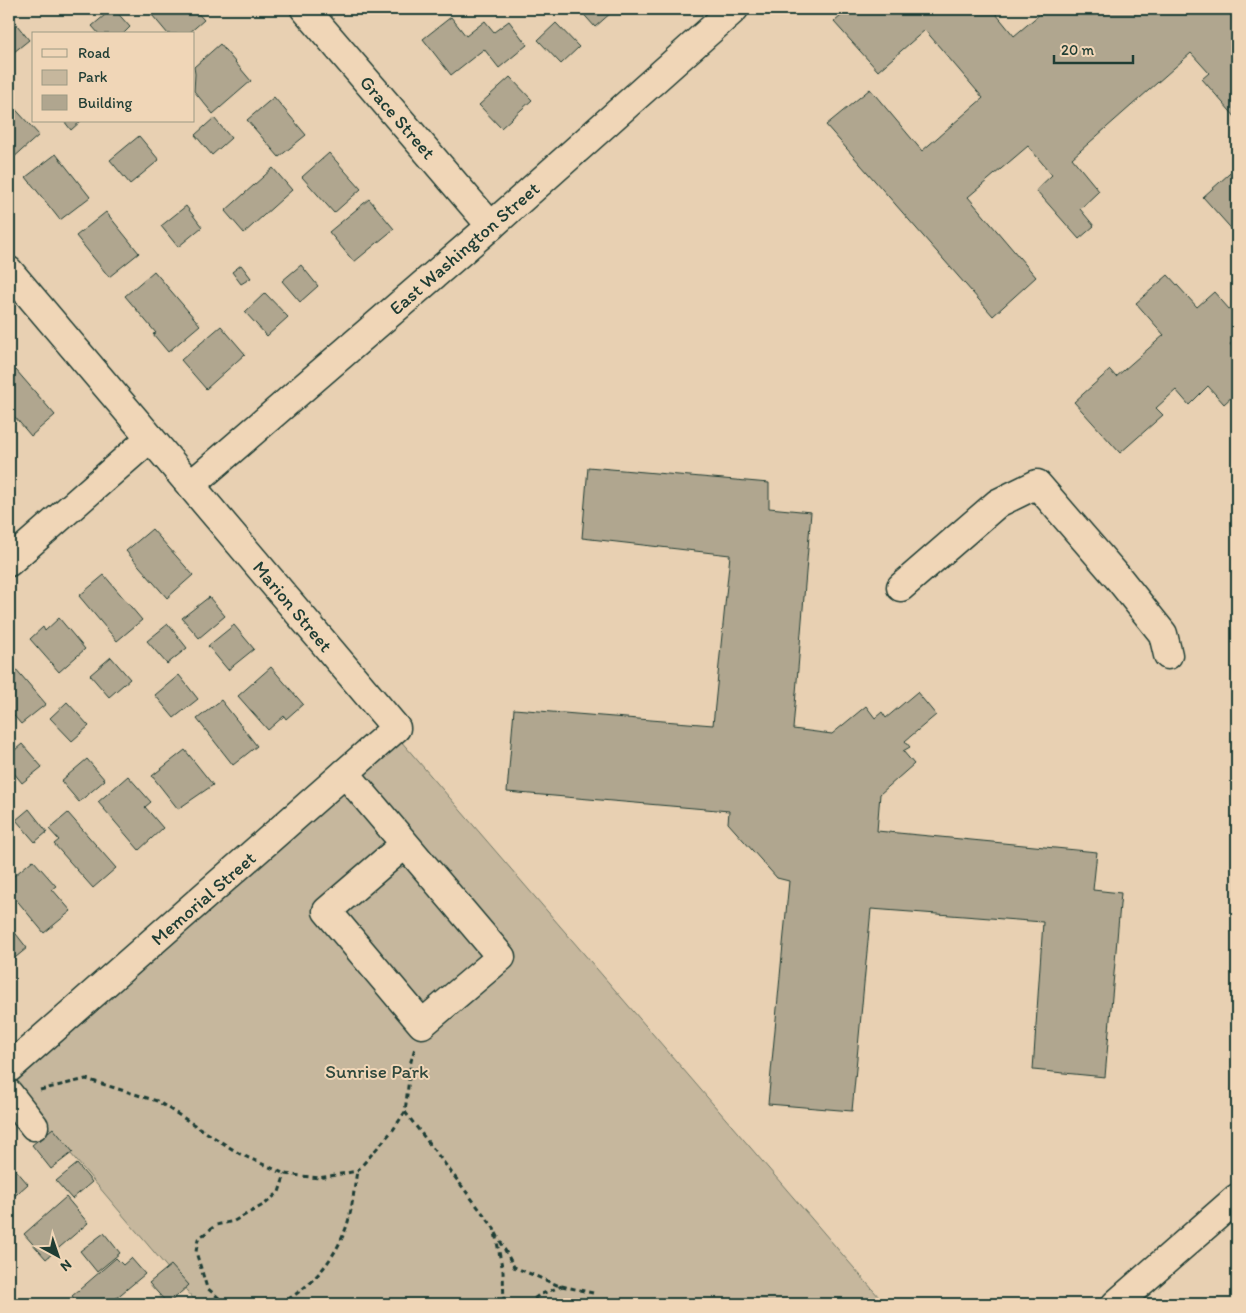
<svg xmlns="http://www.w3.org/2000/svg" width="1246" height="1313" font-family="Itim,sans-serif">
	<rect width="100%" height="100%" fill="#e8d0b2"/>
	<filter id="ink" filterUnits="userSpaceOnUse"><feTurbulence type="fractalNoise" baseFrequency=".02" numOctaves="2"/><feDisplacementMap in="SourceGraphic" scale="10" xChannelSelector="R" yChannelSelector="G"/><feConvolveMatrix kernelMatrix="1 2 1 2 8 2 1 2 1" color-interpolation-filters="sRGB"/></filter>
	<g filter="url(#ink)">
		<polygon fill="#c6b79d" stroke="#727a68" points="400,740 885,1304 198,1304 10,1082"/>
		<g fill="#b0a68f" stroke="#1f3d34">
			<polygon points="112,9 114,9 130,27 123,34 99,34 92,26"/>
			<polygon points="147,9 194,9 204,20 188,34 168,34"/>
			<polygon points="579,9 609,9 612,12 595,27"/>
			<polygon points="849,9 992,9 1014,36 1046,9 1237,9 1237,119 1202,79 1209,73 1191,53 1072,158 1099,191 1080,209 1094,226 1079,239 1036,190 1052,175 1028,146 968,197 1036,277 993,316 826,125 870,89 922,151 983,98 925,30 878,71 834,22"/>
			<polygon points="9,15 29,40 9,56"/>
			<polygon points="451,17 466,36 485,21 494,32 509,21 527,45 499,68 484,49 451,75 423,39"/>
			<polygon points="556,23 579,47 561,64 538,40"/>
			<polygon points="220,44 251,81 213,114 194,91 195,74 194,67"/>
			<polygon points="510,77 532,100 501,128 479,105"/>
			<polygon points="274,97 306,135 279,157 247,120"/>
			<polygon points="9,102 39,135 12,159 9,155"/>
			<polygon points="214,118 231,138 212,155 195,135"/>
			<polygon points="64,121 81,121 71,130"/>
			<polygon points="139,136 159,160 130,184 110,160"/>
			<polygon points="329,153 361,189 334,213 302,177"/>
			<polygon points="56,154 90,197 60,220 26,177"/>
			<polygon points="1237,167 1237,235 1203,197"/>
			<polygon points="273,168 292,190 244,233 225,211"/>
			<polygon points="369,199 394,229 354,262 329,232"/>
			<polygon points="186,206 202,227 178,247 161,226"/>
			<polygon points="106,212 139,253 109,277 76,236"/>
			<polygon points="241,265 251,278 241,284 232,272"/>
			<polygon points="301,265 318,286 300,302 282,281"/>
			<polygon points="154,271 200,325 168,352 153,334 156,333 125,296"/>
			<polygon points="1168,275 1197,307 1214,292 1237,318 1237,337 1230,344 1237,353 1237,397 1235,394 1224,404 1208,386 1189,405 1176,390 1156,408 1163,415 1120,453 1074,402 1110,370 1116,377 1164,335 1136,303"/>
			<polygon points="265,293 288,317 267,336 245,312"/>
			<polygon points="221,326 245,354 206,389 181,360"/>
			<polygon points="16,370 55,415 31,436 9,410 9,376"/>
			<polygon points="588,467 769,483 769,508 811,512 793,729 832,734 866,706 875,718 882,712 886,718 917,692 936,715 905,741 910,747 903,751 914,764 880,794 877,831 1097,852 1093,890 1121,893 1105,1077 1033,1070 1043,922 871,909 852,1111 768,1104 789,881 777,878 728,823 729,811 507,792 514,709 713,725 730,555 582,538"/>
			<polygon points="152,529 193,575 167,598 126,551"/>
			<polygon points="104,575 142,620 117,641 79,596"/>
			<polygon points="209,597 225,616 199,638 182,618"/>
			<polygon points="59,618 85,649 59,672 30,639 43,627 45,631"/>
			<polygon points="168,624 187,648 167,664 147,641"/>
			<polygon points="234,625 254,649 228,670 208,646"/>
			<polygon points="111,657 130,679 109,697 90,675"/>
			<polygon points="9,661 46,704 21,724 9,710"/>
			<polygon points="271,667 303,704 286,719 284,716 268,730 238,696"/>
			<polygon points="179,675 198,699 174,718 155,695"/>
			<polygon points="221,700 257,746 233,765 197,719"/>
			<polygon points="67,702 89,726 72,741 50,718"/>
			<polygon points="22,744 42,767 22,783 9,767 9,755"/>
			<polygon points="185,750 213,785 178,809 152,776"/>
			<polygon points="87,759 105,780 79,802 61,781"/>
			<polygon points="128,776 151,802 145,807 163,828 139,850 98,802"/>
			<polygon points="29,809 47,832 35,842 16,820"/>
			<polygon points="68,813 116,868 93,888 54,844 59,840 49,829"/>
			<polygon points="33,860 56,886 52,889 71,911 44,933 9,891 9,880"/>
			<polygon points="9,925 27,948 10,962 9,960"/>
			<polygon points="53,1128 73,1152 51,1169 32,1145"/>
			<polygon points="9,1162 28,1184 9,1201"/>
			<polygon points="77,1164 92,1182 72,1199 56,1181"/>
			<polygon points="66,1197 88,1223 46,1259 24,1234"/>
			<polygon points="104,1233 120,1253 97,1272 80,1251"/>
			<polygon points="116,1258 123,1265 131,1258 145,1274 109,1304 79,1304 72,1296"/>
			<polygon points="171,1265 189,1285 168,1304 149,1283"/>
		</g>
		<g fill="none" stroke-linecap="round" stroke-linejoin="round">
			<defs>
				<g id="minor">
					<polyline points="305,9 491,226"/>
					<polyline points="9,271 396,728 9,1068"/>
					<polyline points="191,485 491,226 734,9"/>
					<polyline points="9,562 150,438"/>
					<polyline points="901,587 998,503 1037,484 1120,580 1163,634 1168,655"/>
					<polyline points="345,773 501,957 422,1024 327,911 405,844"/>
					<polyline points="9,1094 34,1126"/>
					<polyline points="1116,1304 1237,1198"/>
				</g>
			</defs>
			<use href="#minor" stroke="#1f3d34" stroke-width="31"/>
			<g stroke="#1f3d34" stroke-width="3" stroke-dasharray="5 4" stroke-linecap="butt">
				<polyline points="40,1090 86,1079 157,1101 240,1154 285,1174 319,1178 357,1171 393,1130 405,1112 411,1061 415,1048"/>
				<polyline points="405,1112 494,1228 503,1271 504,1304"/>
				<polyline points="496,1233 514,1267 557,1285 593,1293"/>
				<polyline points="226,1304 207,1288 196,1252 198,1239 216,1225 234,1221 265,1204 279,1192 285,1174"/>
				<path d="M280 1304C310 1288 334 1261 346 1228 352 1212 354 1189 357 1171"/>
				<polyline points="527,1304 539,1295 562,1286"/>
			</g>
			<use href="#minor" stroke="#f0d6b7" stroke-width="28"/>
		</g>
	</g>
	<g text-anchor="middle" stroke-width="4" stroke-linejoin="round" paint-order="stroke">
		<g font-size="19" fill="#1f3d34" stroke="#f0d6b7">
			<text transform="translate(398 117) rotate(49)" y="7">Grace Street</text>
			<text transform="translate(464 248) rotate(-41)" y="7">East Washington Street</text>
			<text transform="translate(293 606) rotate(50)" y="7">Marion Street</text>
			<text transform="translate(203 898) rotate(-41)" y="7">Memorial Street</text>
		</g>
		<g font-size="19" fill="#30493e" stroke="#f0d6b7">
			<text x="377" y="1078">Sunrise Park</text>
		</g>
	</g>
	<rect width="1246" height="1313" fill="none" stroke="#f0d6b7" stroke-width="30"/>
	<rect x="15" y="15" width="1216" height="1283" fill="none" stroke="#1f3d34" stroke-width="2" filter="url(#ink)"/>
	<rect x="32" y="32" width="162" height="90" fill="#f0d6b7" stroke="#9c9983"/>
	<rect x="42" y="49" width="25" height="8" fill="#f0d6b7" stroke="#9c9983"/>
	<text x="78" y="58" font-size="15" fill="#1f3d34">Road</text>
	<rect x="42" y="70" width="25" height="15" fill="#c6b79d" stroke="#9c9983"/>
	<text x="78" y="82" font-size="15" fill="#1f3d34">Park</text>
	<rect x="42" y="95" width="25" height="15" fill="#b0a68f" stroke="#9c9983"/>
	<text x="78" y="108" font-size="15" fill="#1f3d34">Building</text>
	<g transform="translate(58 1256) rotate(140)" stroke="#f0d6b7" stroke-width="4" paint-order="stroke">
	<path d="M0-4L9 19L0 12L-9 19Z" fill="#1f3d34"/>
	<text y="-8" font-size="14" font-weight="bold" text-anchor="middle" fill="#1f3d34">N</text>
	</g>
	<path d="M1054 55v8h79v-8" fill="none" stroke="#1f3d34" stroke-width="2.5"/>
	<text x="1061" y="55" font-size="15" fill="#1f3d34" stroke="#f0d6b7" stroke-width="4" paint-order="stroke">20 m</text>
</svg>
